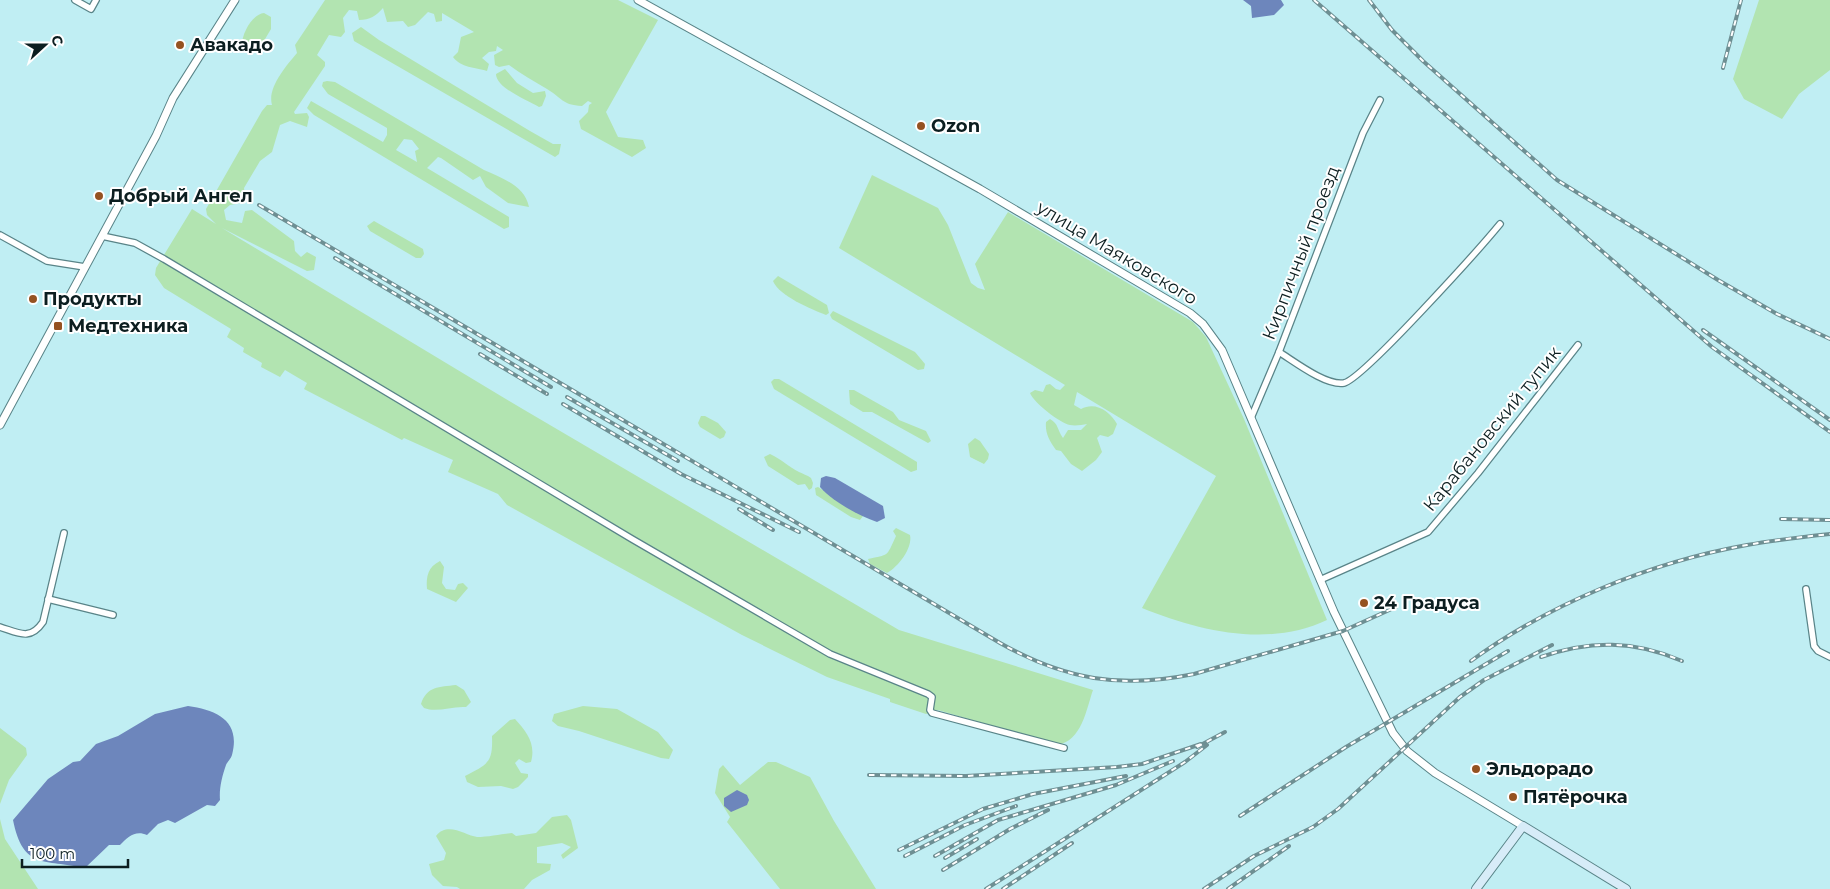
<svg xmlns="http://www.w3.org/2000/svg" width="1830" height="889" font-family="Montserrat,sans-serif">
	<rect width="100%" height="100%" fill="#c0eef3"/>
	<g fill="#b2e4b1" fill-rule="evenodd">
		<path d="M325 0H618L658 20 606 112 618 137 643 140 646 148 632 157 581 129 579 121 588 112 589 105 592 103 588 101 582 106C562 105 562 98 547 89 534 81 521 74 509 65L499 67 495 65 494 55 503 50 497 46 496 51 489 52 482 58 489 64 487 71C475 67 461 68 453 57L458 52 461 37 474 32 442 13V21L436 22 434 14 428 12 415 25 408 27 403 21 387 22 383 8C376 16 370 20 359 20L357 11 349 10 343 18 345 32 341 37 329 35 317 55 325 62V66L294 112 295 114 307 113 309 117 307 127 290 121 280 125 272 152 260 161 244 188 245 196 241 203 230 205 224 210 226 220 242 223 245 211 252 210 294 241 295 251 301 257 307 252 316 257 314 270 307 271 222 228 521 408 899 630 1093 690C1086 710 1082 741 1057 745L938 710 926 714 890 702V699L827 677 742 635 507 505 498 494 448 472 453 460 404 438 402 440 304 389 307 383 285 370 280 377 261 367 262 363 243 352 244 348 227 337 231 329 164 288 155 275 156 268 192 209 216 224 207 215 206 209 262 111 267 105H272C267 88 286 66 297 53L295 45Z"/>
		<polygon points="1759,0 1830,0 1830,70 1799,94 1782,119 1744,99 1733,79"/>
		<path d="M264 13 271 17V29L258 51 247 52 242 46C241 35 252 14 264 13Z"/>
		<polygon points="361,27 379,40 530,131 553,144 561,144 559,154 555,157 354,41 352,33"/>
		<path d="M505 69 517 83 533 93 545 91 546 96 542 106 539 107C527 100 496 88 496 74Z"/>
		<path d="M327 81 335 82 484 170C502 178 525 186 529 207L508 203 486 187 480 176 473 180 441 158 438 157 427 168 509 217V227L504 229 314 115 307 108 311 101 383 142 387 135V128L328 94 322 86 323 82ZM404 139 412 140 419 149 415 151 417 162 396 150Z"/>
		<path d="M872 175 938 208 948 225 971 283 978 288 985 290 975 264 1008 212 1193 322 1206 337 1244 419 1327 620C1268 648 1199 631 1142 608L1216 476 1077 392 1074 405 1081 409C1095 401 1110 411 1117 424L1113 434 1108 437 1100 435 1097 438 1102 452 1096 460 1082 471 1071 464 1061 451 1056 450C1049 440 1045 433 1046 422L1050 419C1059 424 1057 430 1063 438L1068 430H1081L1087 424C1082 425 1075 426 1070 425 1060 423 1034 403 1030 393L1035 390 1043 392 1046 385 1050 384 1056 389 1060 390 1065 385 839 248Z"/>
		<polygon points="374,221 423,249 424,254 421,258 416,258 370,231 367,226"/>
		<path d="M778 276 827 305 829 313 826 315C811 309 779 296 773 281Z"/>
		<polygon points="833,311 915,352 925,364 924,369 918,370 832,319 830,315"/>
		<polygon points="774,379 779,379 917,462 917,470 911,472 774,389 771,382"/>
		<polygon points="849,390 854,390 893,412 899,420 926,431 931,441 928,443 872,412 863,412 850,404"/>
		<polygon points="701,416 705,416 718,423 726,432 724,437 720,439 700,427 698,423"/>
		<polygon points="975,438 980,441 989,454 988,459 984,464 970,457 968,444"/>
		<path d="M770 454C781 459 789 467 799 472 803 474 807 475 811 478L813 483 812 488 809 490 805 484 798 485 768 466 764 457Z"/>
		<polygon points="818,487 863,516 860,520 851,517 816,495 815,488"/>
		<path d="M896 528 910 535C913 548 898 567 887 573L870 564 868 559C889 554 886 558 896 536L893 531Z"/>
		<path d="M440 561 444 567 442 583 446 589 455 590 458 584 463 583 468 588 456 602 427 589C426 576 428 567 440 561Z"/>
		<path d="M456 685 464 690 471 702 466 707C451 706 437 713 424 708L421 704C427 686 439 687 456 685Z"/>
		<polygon points="583,706 617,709 658,732 673,750 669,759 661,758 579,731 558,726 552,721 554,714"/>
		<path d="M515 719C527 732 536 744 531 762L526 763 519 759 515 763 521 773 528 774V777L518 787 513 789 501 786 478 787 467 782 465 776C488 764 493 763 492 736L510 720Z"/>
		<polygon points="0,728 26,748 27,755 9,780 0,804"/>
		<polygon points="768,762 776,762 810,777 834,821 876,889 780,889 727,822 730,817 715,793 719,769 723,765 740,785"/>
		<path d="M567 815 571 820 578 848 563 859 561 855 571 847 562 843 537 847V863L551 864 550 870 532 880 524 889H460L457 887 443 886 432 875 429 864 444 860 446 853 436 836C448 821 466 836 477 837 488 837 501 834 512 833L516 836 536 833 552 817Z"/>
		<polygon points="0,819 5,839 38,889 0,889"/>
	</g>
	<g fill="#6d86bc">
		<polygon points="1243,0 1281,0 1284,5 1274,15 1252,18 1251,6"/>
		<path d="M826 476 835 478 883 506 885 518 877 522C858 515 833 502 820 487L821 478Z"/>
		<path d="M188 706C217 710 241 721 232 755 231 759 227 762 226 765 222 776 219 789 220 800L215 806 207 805 175 823 168 820 158 824 147 835C135 830 128 837 120 845H109L85 868C44 859 23 870 13 820L48 779 73 762 80 761 96 744 118 736 155 714Z"/>
		<polygon points="737,790 747,795 749,800 747,805 731,812 724,806 724,798"/>
	</g>
	<g fill="none" stroke-linecap="round" stroke-linejoin="round">
		<defs>
			<g id="minor">
				<polyline points="75,0 91,9 96,0"/>
				<polyline points="0,235 47,261 85,267"/>
				<polyline points="102,236 135,243 164,259 632,539 830,654 928,694 932,697 930,710 932,713 1064,748"/>
				<path d="M1279 352C1295 362 1326 386 1344 383 1363 379 1481 247 1500 224"/>
				<polyline points="1251,418 1279,352 1363,133 1380,100"/>
				<polyline points="1320,580 1428,532 1478,473 1578,345"/>
				<polyline points="1806,589 1814,646 1818,651 1830,657"/>
				<polyline points="48,599 113,615"/>
				<path d="M0 627C19 633 30 641 43 622L64 533"/>
			</g>
			<g id="tertiary">
				<polyline points="638,0 980,189 1190,313 1203,324 1222,350 1334,612 1393,733 1407,751 1435,773 1523,826"/>
				<polyline points="0,425 156,136 173,98 235,0"/>
			</g>
			<polyline id="secondary" points="1476,889 1523,826 1626,889"/>
		</defs>
		<use href="#minor" stroke="#598488" stroke-width="8"/>
		<use href="#tertiary" stroke="#598488" stroke-width="9"/>
		<use href="#secondary" stroke="#598488" stroke-width="10"/>
		<use href="#minor" stroke="#fff" stroke-width="5.5"/>
		<use href="#tertiary" stroke="#fff" stroke-width="7"/>
		<use href="#secondary" stroke="#d7ecf8" stroke-width="8"/>
		<defs>
			<g id="rail">
				<polyline points="1314,0 1712,347 1830,432"/>
				<polyline points="1369,0 1392,30 1423,61 1557,180 1718,280 1777,314 1830,339"/>
				<polyline points="1723,68 1741,0"/>
				<path d="M259 205 1000 643C1065 680 1121 689 1194 674L1343 631 1396 607"/>
				<polyline points="335,258 551,387"/>
				<polyline points="1703,330 1830,420"/>
				<polyline points="480,354 547,394"/>
				<polyline points="567,397 678,461"/>
				<polyline points="563,404 681,474 799,532"/>
				<polyline points="739,509 773,530"/>
				<polyline points="1781,519 1830,520"/>
				<path d="M1541 657C1590 640 1634 640 1682 661"/>
				<path d="M1471 661C1549 604 1651 562 1747 545 1774 540 1802 537 1830 534"/>
				<polyline points="1197,747 1225,732"/>
				<polyline points="869,775 966,776 1117,767 1142,764 1201,744"/>
				<polyline points="1240,816 1346,747 1508,651"/>
				<polyline points="899,850 983,809 1033,794 1126,776"/>
				<polyline points="905,856 965,825 1016,806"/>
				<polyline points="935,856 998,820 1116,785 1173,761"/>
				<polyline points="945,858 977,839"/>
				<polyline points="943,870 1010,829 1048,810"/>
				<polyline points="986,889 1185,762 1207,745"/>
				<polyline points="1003,889 1072,843"/>
				<polyline points="1204,889 1254,856 1313,827 1338,809 1460,697 1484,680 1552,645"/>
				<polyline points="1228,889 1289,846"/>
			</g>
		</defs>
		<use href="#rail" stroke="#6e8f93" stroke-width="4"/>
		<use href="#rail" stroke="#fff" stroke-width="2" stroke-dasharray="5.5" stroke-linecap="butt"/>
	</g>
	<g fill="#955221" stroke="#fff" stroke-width="2">
		<circle cx="180" cy="45" r="5"/>
		<circle cx="921" cy="126" r="5"/>
		<circle cx="99" cy="196" r="5"/>
		<circle cx="33" cy="299" r="5"/>
		<rect x="53" y="321" width="10" height="10" rx="2.5"/>
		<circle cx="1364" cy="603" r="5"/>
		<circle cx="1476" cy="769" r="5"/>
		<circle cx="1513" cy="797" r="5"/>
	</g>
	<g text-anchor="middle" stroke-width="4" stroke-linejoin="round" paint-order="stroke">
		<g font-size="18" font-weight="bold" fill="#0c1e20" stroke="#fff" text-anchor="start">
			<text x="190" y="51">Авакадо</text>
			<text x="931" y="132">Ozon</text>
			<text x="109" y="202">Добрый Ангел</text>
			<text x="43" y="305">Продукты</text>
			<text x="68" y="332">Медтехника</text>
			<text x="1374" y="609">24 Градуса</text>
			<text x="1486" y="775">Эльдорадо</text>
			<text x="1523" y="803">Пятёрочка</text>
		</g>
		<g font-size="18" fill="#0c1e20" stroke="#fff">
			<text transform="translate(1117 253) rotate(31)" y="6">улица Маяковского</text>
			<text transform="translate(1301 253) rotate(-69)" y="6">Кирпичный проезд</text>
			<text transform="translate(1492 429) rotate(-51)" y="6">Карабановский тупик</text>
		</g>
	</g>
	<g transform="translate(45 45) rotate(69)" stroke="#ffffff" stroke-width="4" paint-order="stroke">
	<path d="M0-4L9 19L0 12L-9 19Z" fill="#0c1e20"/>
	<text y="-8" font-size="14" font-weight="bold" text-anchor="middle" fill="#0c1e20">С</text>
	</g>
	<path d="M22 859v8h106v-8" fill="none" stroke="#0c1e20" stroke-width="2.5"/>
	<text x="30" y="859" font-size="15" fill="#0c1e20" stroke="#ffffff" stroke-width="4" paint-order="stroke">100 m</text>
</svg>
